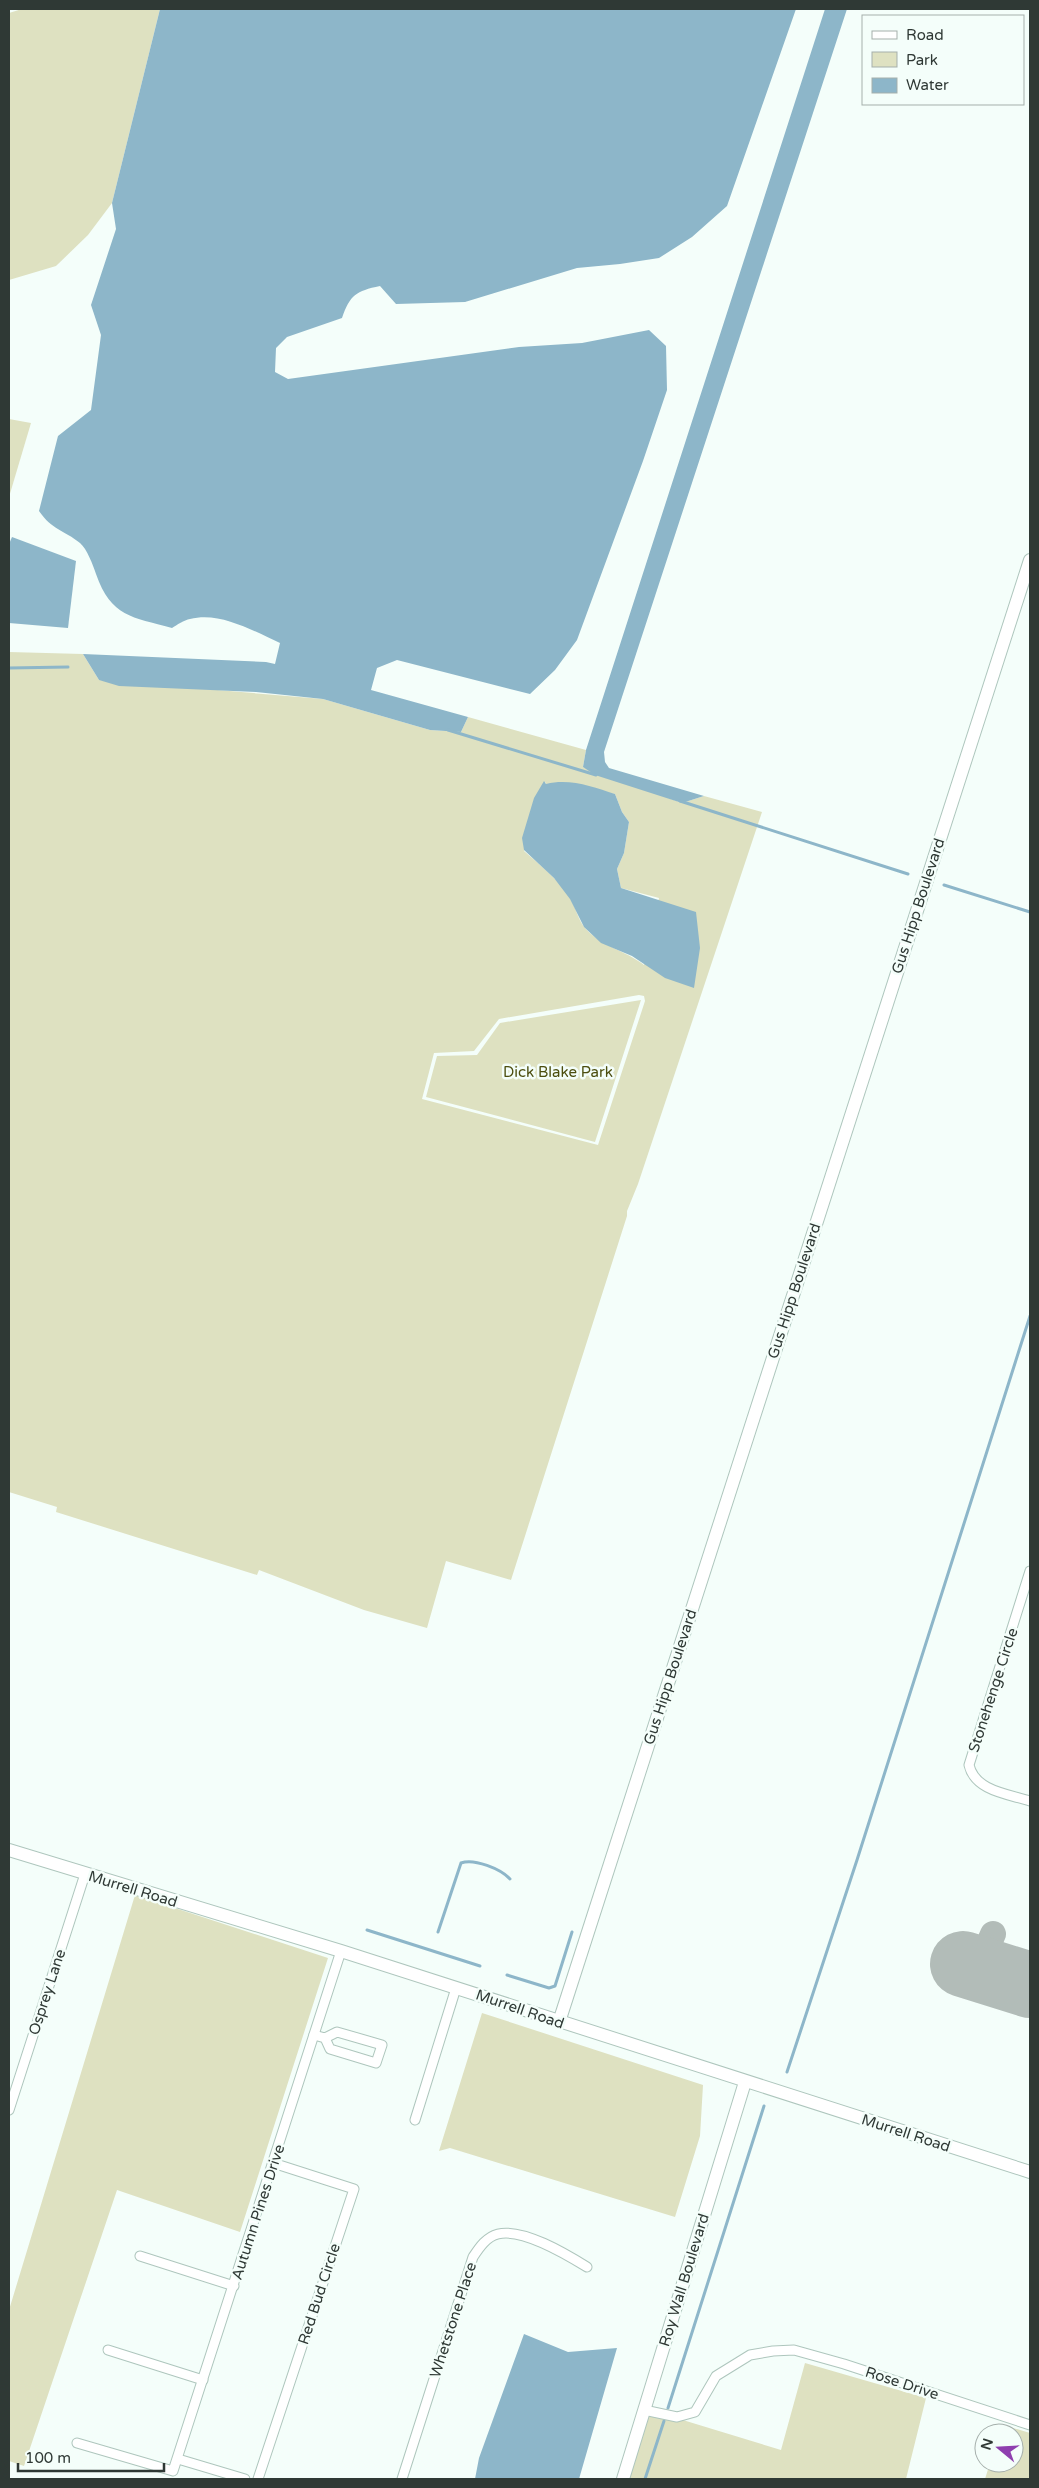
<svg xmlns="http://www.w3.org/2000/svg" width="1039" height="2488" font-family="'Varela Round',sans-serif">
	<rect width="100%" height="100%" fill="#f4fefa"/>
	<g fill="#dee1c1" fill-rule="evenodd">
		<polygon points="22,9 160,9 112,203 88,235 56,266 9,280 9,13"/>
		<polygon points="9,419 31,423 9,497"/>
		<path d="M9 652 83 654 99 680 323 699 430 730 461 732 468 717 586 750 583 767 682 803 704 796 762 812 638 1184 627 1211V1216L511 1580 446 1561 427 1628 364 1610 259 1570 257 1575 56 1512 57 1507 9 1492ZM545 782 546 784 615 794 622 812 629 822 624 853 617 869 621 888 659 898 644 965C625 950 602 947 586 929 578 921 576 907 570 898 558 879 540 865 524 851ZM639 995 644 996 645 1001 598 1145 422 1099 434 1053 474 1051 499 1019Z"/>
		<polygon points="641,1000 595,1142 426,1097 437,1056 477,1055 500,1023"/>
		<polygon points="135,1895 328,1958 240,2232 117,2190 24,2466 9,2461 9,2310"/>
		<polygon points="482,2013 703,2085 700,2136 675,2217 450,2148 439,2151"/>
		<polygon points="805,2363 926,2398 906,2479 629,2479 650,2410 781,2450"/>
		<polygon points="1003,2425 1030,2433 1030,2479 985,2479 990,2463 1014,2463 1014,2433 1000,2433"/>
	</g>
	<g fill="#8db6c9">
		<path d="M160 9H796L727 206 692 237 659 258 620 264 577 268 465 302 396 304 380 286C356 291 350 295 342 318L287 337 276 348 275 372 288 379 519 347 582 343 649 330 666 346 667 390 643 461 577 640 555 670 530 694 397 660 377 668 371 690 468 717 461 732 430 730 323 699 256 692 119 686 99 680 83 654 266 662 275 664 280 643C253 631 220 611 190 619 184 620 177 625 172 628 132 617 111 617 96 574 93 565 87 549 80 543 64 530 52 530 39 511L58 436 91 410 101 335 91 305 116 229 112 203Z"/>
		<polygon points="825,9 847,9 604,752 605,762 609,768 704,796 682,803 595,775 583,767 586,750"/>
		<polygon points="12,537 76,561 68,628 9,623 9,544"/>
		<path d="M544 781 546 784C570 778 593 787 615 794L622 812 629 822 624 853 617 869 621 888 696 912 700 948 694 988 665 978 632 956 601 943 584 927 570 899 554 878 524 850 522 838 534 798Z"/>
		<polygon points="524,2334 568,2352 617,2348 579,2479 475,2479 479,2458"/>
	</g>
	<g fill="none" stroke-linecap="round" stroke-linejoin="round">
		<g stroke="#8db6c9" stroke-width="3">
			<polyline points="9,668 68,667"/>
			<polyline points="448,730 596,775"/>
			<polyline points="680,801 908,874"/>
			<polyline points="944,885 1030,912"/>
			<polyline points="367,1930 480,1966"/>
			<path d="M438 1932 461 1863C474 1858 501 1869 510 1879"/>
			<polyline points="507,1975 549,1988 555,1986 572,1932"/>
			<polyline points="787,2072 857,1860 1030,1316"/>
			<polyline points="668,2408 764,2106"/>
			<polyline points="645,2479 664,2421"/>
		</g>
		<polyline stroke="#b2bcb8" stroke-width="26" points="978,1969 993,1934"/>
		<polyline stroke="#b2bcb8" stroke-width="66" points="963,1964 1030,1985"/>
		<defs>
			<g id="street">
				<path d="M1030 1571 969 1765C975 1791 1008 1794 1030 1801"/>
				<polyline points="314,2035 325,2038 337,2032 382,2045 376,2063 330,2049 325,2038"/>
				<polyline points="9,2110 85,1874"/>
				<polyline points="415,2120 456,1988"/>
				<polyline points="140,2256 234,2286"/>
				<polyline points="108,2350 203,2380"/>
				<polyline points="644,2410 677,2417 695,2412 716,2376 750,2355 773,2351 794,2350 844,2364 1030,2425"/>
				<polyline points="77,2443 173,2471 341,1951"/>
				<polyline points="178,2459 245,2479"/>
				<polyline points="258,2479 354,2189 273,2163"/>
				<path d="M402 2479 473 2257C479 2248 486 2237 498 2234 523 2228 566 2254 587 2267"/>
			</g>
			<g id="secondary">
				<polyline points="9,1850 341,1951 1030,2172"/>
				<polyline points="559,2022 1030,560"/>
				<polyline points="623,2479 745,2082"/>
			</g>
		</defs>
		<use href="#street" stroke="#aec6bd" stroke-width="11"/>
		<use href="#secondary" stroke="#aec6bd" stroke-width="14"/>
		<use href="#street" stroke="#fff" stroke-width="9"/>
		<use href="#secondary" stroke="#fff" stroke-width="12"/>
	</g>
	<g text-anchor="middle" stroke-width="5" stroke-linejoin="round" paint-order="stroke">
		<g font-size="15" fill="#2f3935" stroke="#f4fefa">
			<text transform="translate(918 906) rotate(-72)" y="5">Gus Hipp Boulevard</text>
			<text transform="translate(794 1291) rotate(-72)" y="5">Gus Hipp Boulevard</text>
			<text transform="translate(670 1677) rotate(-72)" y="5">Gus Hipp Boulevard</text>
			<text transform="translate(993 1690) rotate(-72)" y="5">Stonehenge Circle</text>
			<text transform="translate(133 1889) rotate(17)" y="5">Murrell Road</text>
			<text transform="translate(47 1992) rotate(-72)" y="5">Osprey Lane</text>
			<text transform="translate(520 2009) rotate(19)" y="5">Murrell Road</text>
			<text transform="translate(906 2133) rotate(18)" y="5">Murrell Road</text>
			<text transform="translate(258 2212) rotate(-72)" y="5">Autumn Pines Drive</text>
			<text transform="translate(684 2280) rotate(-73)" y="5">Roy Wall Boulevard</text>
			<text transform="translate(319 2294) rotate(-72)" y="5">Red Bud Circle</text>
			<text transform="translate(453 2320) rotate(-72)" y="5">Whetstone Place</text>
			<text transform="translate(902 2383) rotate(18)" y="5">Rose Drive</text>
		</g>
		<g font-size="15" fill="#4c4e0f" stroke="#f4fefa">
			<text x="558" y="1077">Dick Blake Park</text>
		</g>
	</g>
	<rect width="1039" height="2488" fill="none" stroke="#2f3935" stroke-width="20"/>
	<rect x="862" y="15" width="162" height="90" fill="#f4fefa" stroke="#a5afab"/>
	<rect x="872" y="31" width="25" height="8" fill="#ffffff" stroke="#a5afab"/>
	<text x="906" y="40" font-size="15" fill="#2f3935">Road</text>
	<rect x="872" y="52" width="25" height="15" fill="#dee1c1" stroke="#a5afab"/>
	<text x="906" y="65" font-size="15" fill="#2f3935">Park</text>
	<rect x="872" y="78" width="25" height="15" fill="#8db6c9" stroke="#a5afab"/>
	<text x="906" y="90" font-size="15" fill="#2f3935">Water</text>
	<g transform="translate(999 2448) rotate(288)"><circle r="24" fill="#f4fefa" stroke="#a5afab"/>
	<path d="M0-4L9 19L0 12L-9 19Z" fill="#8f3faf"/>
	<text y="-8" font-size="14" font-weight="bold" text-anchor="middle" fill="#2f3935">N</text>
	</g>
	<path d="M18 2463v8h146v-8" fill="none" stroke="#2f3935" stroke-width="2.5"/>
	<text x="25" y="2463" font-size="15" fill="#2f3935" stroke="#f4fefa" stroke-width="4" paint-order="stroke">100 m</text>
</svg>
